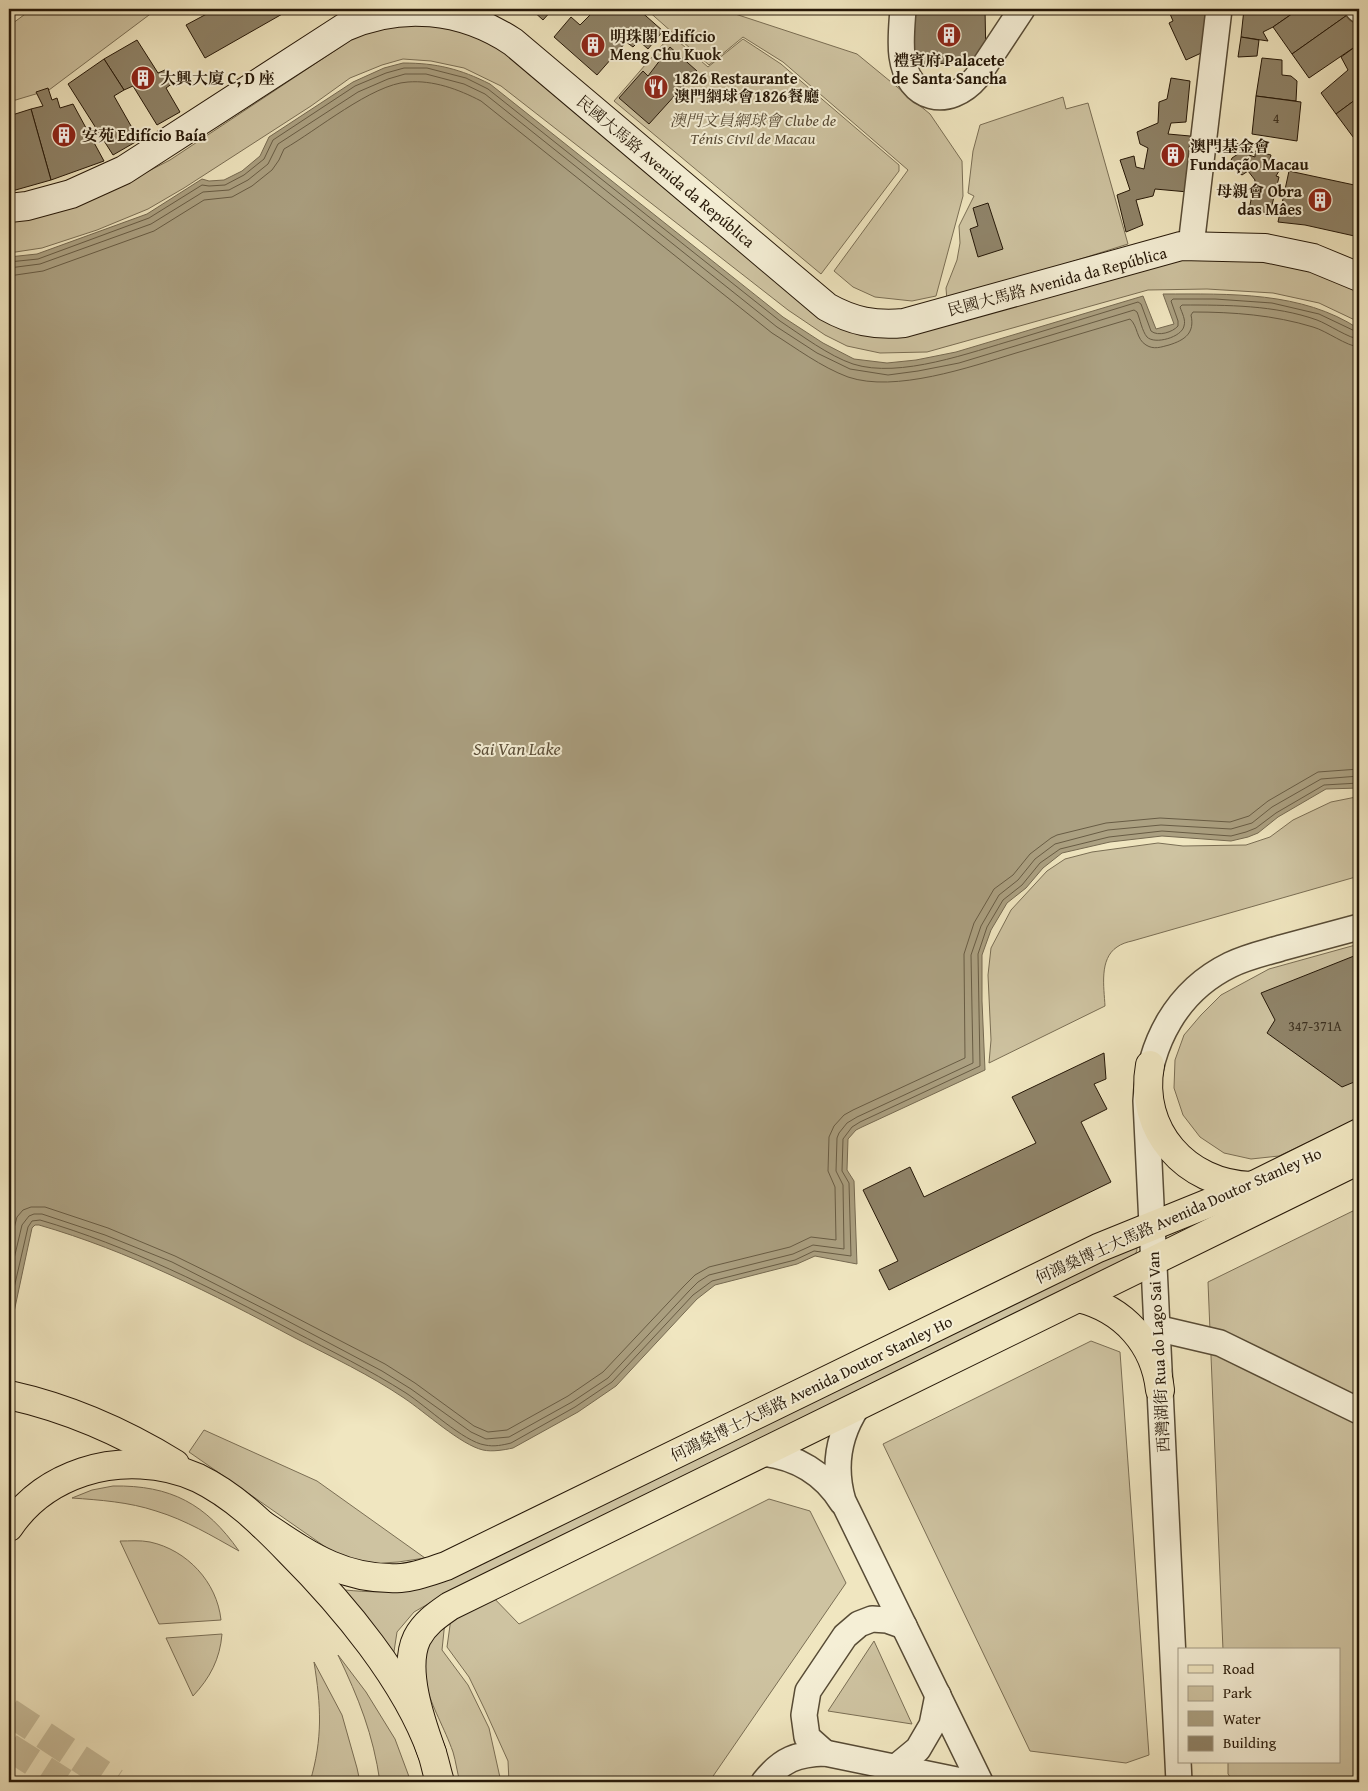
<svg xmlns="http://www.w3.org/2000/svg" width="1368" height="1791" font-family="'Gentium Book Plus','Noto Serif SC',serif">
	<rect width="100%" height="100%" fill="#f0e6c0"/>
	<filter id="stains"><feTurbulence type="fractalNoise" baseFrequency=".004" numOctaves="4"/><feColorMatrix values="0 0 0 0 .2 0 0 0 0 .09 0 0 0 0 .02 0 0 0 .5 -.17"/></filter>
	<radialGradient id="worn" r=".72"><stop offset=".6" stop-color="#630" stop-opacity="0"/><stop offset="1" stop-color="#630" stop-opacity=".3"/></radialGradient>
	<g fill="#cec3a1" stroke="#7a6e54">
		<polygon points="32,9 157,9 49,90 9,102 9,26"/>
		<polygon points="646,9 720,9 857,54 930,114 962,161 963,196 936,296 912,301 875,297 853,287 834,271 908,170 783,62 743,37 709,65"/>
		<polygon points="416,16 501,35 851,322 1194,247 1359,278 1359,322 1319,303 1273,293 1207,289 1148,290 927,352 880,353 847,346 825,335 788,310 501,86 464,68 431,61 403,59 382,65 350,78 311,106 184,188 148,209 97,230 42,248 9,253 9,209 116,188 170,160 369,28"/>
		<polygon points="671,35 708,67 743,39 781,64 899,165 899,171 821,274 614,101"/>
		<polygon points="1063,97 1066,109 1088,103 1128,244 947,301 946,288 957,260 960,243 959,226 974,196 968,193 973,151 980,125"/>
		<path d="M1356 797 1359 798V876L1132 941C1127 942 1121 944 1117 947 1099 959 1104 987 1105 1006L989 1063 991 1040 988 975 991 948 1011 910 1047 871 1065 859 1092 852 1158 843 1183 846 1246 845 1270 837 1293 820 1331 802Z"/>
		<polygon points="1359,944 1359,1118 1279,1156 1251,1159 1224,1153 1200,1137 1183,1115 1174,1088 1175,1060 1184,1035 1201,1015 1221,995 1269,969"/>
		<polygon points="1359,1208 1359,1782 1234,1782 1228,1774 1228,1762 1339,1762 1339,1650 1223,1650 1208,1282"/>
		<path d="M1136 1245 1137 1250 1134 1258 442 1596 414 1612 397 1632 393 1658 345 1590C367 1592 387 1593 408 1589L1120 1249Z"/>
		<polygon points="1091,1341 1120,1352 1149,1755 1126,1763 1030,1751 883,1444"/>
		<polygon points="204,1430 317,1481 425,1558 398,1562 366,1564 337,1555 189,1452"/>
		<path d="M113 1486C171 1485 206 1504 239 1551 212 1536 186 1520 156 1511 129 1502 100 1500 72 1498L92 1490Z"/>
		<polygon points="769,1499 810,1511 846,1583 709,1782 509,1782 508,1761 485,1710 469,1677 447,1647 452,1611 488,1592 519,1624"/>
		<path d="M120 1541C130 1541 140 1540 150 1542 187 1550 217 1582 221 1620L159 1624Z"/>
		<path d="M445 1621 442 1650 468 1685 489 1728 501 1782H460C457 1772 456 1762 453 1752 436 1704 402 1668 445 1621Z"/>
		<path d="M222 1634C220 1659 210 1678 193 1696L166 1638Z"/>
		<polygon points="874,1641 912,1724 828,1711"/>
		<path d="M338 1655 366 1692 395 1739 411 1782H380C373 1734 359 1699 338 1655Z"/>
		<path d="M314 1662 342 1715 357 1768 360 1782H310C323 1738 321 1706 314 1662Z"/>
	</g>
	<path fill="#aba081" stroke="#766a51" d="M403 63C437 63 460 69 490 84L783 317 823 343 854 359 887 363 916 360 956 352 1143 296 1156 329 1174 324 1163 294C1229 294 1302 291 1359 329V788L1326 789 1278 817 1258 833 1248 837 1231 841 1162 836 1110 842 1062 853 1043 868 1026 888 1007 903 991 930 982 955V1001L985 1070 862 1127 856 1130 848 1139 847 1170 854 1181 857 1264 815 1256 797 1264 715 1285 697 1299 616 1386 578 1412 513 1448C504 1450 492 1452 483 1450 461 1445 425 1412 404 1398 370 1375 332 1357 295 1338 213 1294 129 1251 39 1225H35L32 1228 11 1326 9 1328V257L37 254 147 214 202 179 209 181 224 180 242 171 260 156 269 137 353 82 384 68Z"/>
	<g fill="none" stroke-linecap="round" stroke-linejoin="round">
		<g stroke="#685c44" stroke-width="1">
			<path d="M9 262 38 259 149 218 202 185 209 186 225 185 244 175 264 159 273 140 355 86 386 73 404 68H427L466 78 488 89 780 321C801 335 829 356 853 364 900 379 971 352 1017 339 1057 327 1098 314 1138 302L1141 304 1151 331C1158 337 1173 332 1178 326V321L1171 301 1173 299H1215L1272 303 1319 314 1359 333"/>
			<path d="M9 268 40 264 151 224 203 192 229 190 248 180 268 164 278 144 358 92 388 79 405 74H426L464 84 485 94 777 327 817 353 850 369 888 375 918 371 959 363 1134 310 1137 312C1140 319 1142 331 1147 337 1155 345 1182 337 1184 326 1186 320 1182 313 1180 307L1182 305C1227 305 1275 305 1317 320 1328 324 1350 339 1359 339"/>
			<path d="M9 276 43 271 154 231 204 200 232 197 252 186 272 170 279 160 284 149C316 131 372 84 408 82 433 80 458 89 481 101L772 333C796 348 821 367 848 377 895 393 970 367 1016 353 1054 342 1092 330 1130 319 1138 326 1136 339 1146 345 1154 350 1161 347 1169 345 1185 340 1195 333 1191 315L1193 312C1233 312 1274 315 1313 327 1327 331 1346 346 1359 347"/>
			<polyline points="9,1247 17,1217 23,1210 31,1207 45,1207 108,1228 175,1256 222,1279 385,1364 415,1383 474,1426 488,1432 507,1430 568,1396 603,1372 684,1286 695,1275 709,1267 790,1247 811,1237 836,1240 835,1187 828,1171 829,1137 834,1126 844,1115 853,1110 965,1058 964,954 974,923 994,889 1013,875 1030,854 1051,838 1057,835 1106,823 1160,818 1230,822 1249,816 1268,801 1318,772 1359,769"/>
			<polyline points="9,1280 22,1225 29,1216 34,1214 42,1214 105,1235 172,1262 282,1318 382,1371 411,1389 471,1432 486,1439 509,1437 572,1402 608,1378 689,1291 698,1282 709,1275 793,1254 813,1245 844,1249 843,1185 836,1171 837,1138 839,1133 847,1123 857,1117 973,1063 971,955 981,926 999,895 1018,880 1035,859 1055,844 1108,830 1161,825 1231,829 1252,823 1272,807 1321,779 1359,776"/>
			<path d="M9 1310 28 1227 32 1221 40 1220C129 1246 212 1288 293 1331 331 1351 370 1370 406 1393 426 1406 464 1442 485 1445 494 1447 503 1445 511 1443L575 1407 612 1382 693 1295 712 1281 795 1260 814 1251 851 1256 849 1183 842 1171 843 1139 852 1127 860 1122 980 1066 978 954 987 927 1003 900 1022 885 1040 863 1060 849 1109 837 1162 831 1231 836 1246 832 1256 828 1276 813 1324 785 1359 783"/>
		</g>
	</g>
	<g fill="#8f8368" stroke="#261808">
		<polygon points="216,9 282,9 284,13 205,58 186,25"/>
		<polygon points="531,9 553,9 543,20"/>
		<polygon points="587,9 638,9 663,31 648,49 639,41 633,47 626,42 597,75 554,37 571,17 580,25 592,13"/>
		<polygon points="912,9 985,9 986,61 914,65"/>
		<polygon points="1168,9 1203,9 1212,28 1203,33 1210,49 1186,60 1169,23 1173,21"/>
		<polygon points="1244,9 1299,9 1273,27 1263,32 1268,41 1241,37"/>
		<polygon points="1299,9 1347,9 1350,13 1292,54 1273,27"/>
		<polygon points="1350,13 1359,27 1359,44 1309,78 1292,54"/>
		<polygon points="1241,37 1259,40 1257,56 1238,57"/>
		<polygon points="137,40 158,73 165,70 173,83 166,88 180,112 157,125 133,86 124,90 104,59"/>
		<polygon points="1359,44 1359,97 1336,114 1321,93 1348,70 1341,57"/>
		<polygon points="670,47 697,71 649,124 619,98 643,71 648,76"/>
		<polygon points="1262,58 1282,60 1282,75 1291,76 1297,81 1296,101 1256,96"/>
		<polygon points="104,59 124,90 114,96 139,140 113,155 68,84"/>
		<polygon points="1171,78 1190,81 1186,122 1171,123 1168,134 1201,137 1188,192 1155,189 1153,196 1136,200 1143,225 1126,232 1117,195 1130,190 1120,160 1134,156 1136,167 1144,169 1148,148 1140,144 1137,132 1158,123 1159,102 1167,99"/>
		<polygon points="48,88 52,100 57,98 60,108 73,104 104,161 51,180 31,109 43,106 36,92"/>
		<polygon points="1256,96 1301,102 1297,141 1252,134"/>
		<polygon points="1359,97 1359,145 1336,114"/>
		<polygon points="31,109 51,180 12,191 9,175 9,116"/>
		<polygon points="1229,142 1252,146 1249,155 1255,157 1255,151 1271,155 1269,162 1276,162 1279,166 1279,171 1276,176 1279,177 1270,213 1249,210 1255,180 1248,171 1242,175 1232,168 1230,163 1232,158 1238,154 1227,152"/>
		<polygon points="1289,171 1359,186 1357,207 1359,208 1359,237 1305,225 1278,222"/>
		<polygon points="988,203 1003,249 978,257 970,229 978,226 973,208"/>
		<polygon points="1359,954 1359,1080 1342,1087 1267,1033 1275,1020 1261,993"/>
		<polygon points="1104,1053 1106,1079 1094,1084 1107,1109 1081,1122 1111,1182 889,1290 879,1270 898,1261 863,1190 910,1167 924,1197 1036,1143 1012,1097"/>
		<polygon points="810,1778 830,1782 807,1782"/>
	</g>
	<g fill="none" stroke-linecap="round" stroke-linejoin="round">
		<g stroke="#c8bd9b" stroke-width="28" stroke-dasharray="28 14" stroke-linecap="butt">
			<polyline points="9,1712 115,1782"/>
			<polyline points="9,1747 64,1782"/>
		</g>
		<defs>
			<g id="street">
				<path d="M903 9C902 24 900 41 902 56 908 101 949 110 977 77L1022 9"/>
				<polyline points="1358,9 1359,10"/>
				<polyline points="1191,246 1219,9"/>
				<polyline points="1156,1328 1220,1343 1359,1411"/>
				<path d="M857 1407C838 1436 833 1467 843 1501L980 1782"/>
				<path d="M763 1453C796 1457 824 1473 842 1502"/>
				<polyline points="825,1753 807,1737 804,1715 808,1691 845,1636 859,1624 872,1619 887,1620 904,1626"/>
				<polyline points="895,1768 918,1749 932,1725 938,1695"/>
				<path d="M764 1782C782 1759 797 1754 825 1753L966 1782"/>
				<path d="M1179 1782 1146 1101C1149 1043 1177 991 1230 965 1246 957 1264 953 1281 948 1307 941 1333 934 1359 927"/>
			</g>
			<path id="secondary" d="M9 208 27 206 71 194 124 170 345 27C401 2 462 8 513 42L827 307C852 321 875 326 904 323L1181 246 1265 248 1313 258 1359 277"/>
			<g id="primary">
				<path d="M1150 1065C1138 1130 1186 1184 1251 1186"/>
				<path d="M1078 1298C1124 1309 1155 1344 1160 1390"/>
				<path d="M9 1395C68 1408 123 1432 175 1464"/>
				<path d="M263 1525C308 1555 344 1581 401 1578 416 1577 431 1571 446 1566L1098 1248 1256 1184 1359 1133"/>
				<path d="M9 1527C27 1500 53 1482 83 1472 119 1460 163 1462 198 1478 233 1495 262 1523 289 1551 343 1605 406 1680 432 1753 435 1762 437 1773 440 1782"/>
				<path d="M432 1753C421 1722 402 1669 417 1638 425 1623 437 1615 450 1606L1359 1160"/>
			</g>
		</defs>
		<use href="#street" stroke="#584c36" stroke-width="28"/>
		<use href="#secondary" stroke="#261808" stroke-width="30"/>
		<use href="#primary" stroke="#261808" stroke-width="30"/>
		<use href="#street" stroke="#f5efd6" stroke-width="25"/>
		<use href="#secondary" stroke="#f5efd6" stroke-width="28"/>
		<use href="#primary" stroke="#f0e6c0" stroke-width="28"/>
	</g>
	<defs>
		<symbol id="building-disc" viewBox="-11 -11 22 22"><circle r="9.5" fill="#8f2418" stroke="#f5efd6"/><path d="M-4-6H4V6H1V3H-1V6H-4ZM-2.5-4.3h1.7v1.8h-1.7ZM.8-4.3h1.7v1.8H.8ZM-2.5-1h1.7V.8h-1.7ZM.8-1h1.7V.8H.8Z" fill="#fff"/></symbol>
		<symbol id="restaurant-disc" viewBox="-11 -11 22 22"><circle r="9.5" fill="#8f2418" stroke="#f5efd6"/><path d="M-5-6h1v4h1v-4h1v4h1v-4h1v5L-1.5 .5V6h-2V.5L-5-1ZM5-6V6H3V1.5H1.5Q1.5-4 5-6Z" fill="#fff"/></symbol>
	</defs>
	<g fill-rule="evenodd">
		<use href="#building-disc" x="935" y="21" width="28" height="28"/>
		<use href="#building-disc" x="579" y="31" width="28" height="28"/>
		<use href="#building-disc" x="129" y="64" width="28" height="28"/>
		<use href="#restaurant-disc" x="642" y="73" width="28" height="28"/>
		<use href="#building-disc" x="50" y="121" width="28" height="28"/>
		<use href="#building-disc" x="1159" y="141" width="28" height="28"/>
		<use href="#building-disc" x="1306" y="186" width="28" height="28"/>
	</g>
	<g text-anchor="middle" stroke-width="4" stroke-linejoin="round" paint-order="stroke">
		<g font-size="14" fill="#403320">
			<text x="1276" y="123">4</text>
			<text x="1315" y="1031">347-371A</text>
		</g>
		<g font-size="16" font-weight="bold" fill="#261808" stroke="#f5efd6" text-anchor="start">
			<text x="610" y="42">明珠閣 Edifício<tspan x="610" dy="18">Meng Chu Kuok</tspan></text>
			<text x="949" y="66" text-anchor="middle">禮賓府 Palacete<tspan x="949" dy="18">de Santa Sancha</tspan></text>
			<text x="160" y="84">大興大廈 C, D 座</text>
			<text x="674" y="84">1826 Restaurante<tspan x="674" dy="18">澳門網球會1826餐廳</tspan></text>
			<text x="82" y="141">安苑 Edifício Baía</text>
			<text x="1190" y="152">澳門基金會<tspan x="1190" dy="18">Fundação Macau</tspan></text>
			<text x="1302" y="197" text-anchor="end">母親會 Obra<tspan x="1302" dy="18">das Mâes</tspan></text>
		</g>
		<g font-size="16" font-style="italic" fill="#584b36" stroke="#f5efd6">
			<text x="753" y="126">澳門文員網球會 Clube de<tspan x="753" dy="18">Ténis Civil de Macau</tspan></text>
		</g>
		<g font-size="16" fill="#261808" stroke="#f5efd6">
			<text transform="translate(666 171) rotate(40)" y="6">民國大馬路 Avenida da República</text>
			<text transform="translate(1057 281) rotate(-15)" y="6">民國大馬路 Avenida da República</text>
			<text transform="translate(1178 1215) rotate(-24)" y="6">何鴻燊博士大馬路 Avenida Doutor Stanley Ho</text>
			<text transform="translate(1158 1352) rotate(-93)" y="6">西灣湖街 Rua do Lago Sai Van</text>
			<text transform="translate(811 1388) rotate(-26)" y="6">何鴻燊博士大馬路 Avenida Doutor Stanley Ho</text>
		</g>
		<g font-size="18" font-style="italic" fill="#5b4e38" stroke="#f5efd6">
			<text x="517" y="755">Sai Van Lake</text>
		</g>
	</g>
	<rect width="1368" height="1791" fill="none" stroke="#f0e6c0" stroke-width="30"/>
	<rect x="10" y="10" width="1348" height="1771" fill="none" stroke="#261808" stroke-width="2.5"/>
	<rect x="15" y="15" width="1338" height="1761" fill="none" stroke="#261808"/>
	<rect x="1178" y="1648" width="162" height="115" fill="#f5efd6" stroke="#a29984"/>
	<rect x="1188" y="1665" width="25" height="8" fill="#f0e6c0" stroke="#a29984"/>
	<text x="1223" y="1674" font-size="15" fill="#261808">Road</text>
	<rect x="1188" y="1686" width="25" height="15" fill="#cec3a1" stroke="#a29984"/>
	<text x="1223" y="1698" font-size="15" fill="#261808">Park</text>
	<rect x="1188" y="1711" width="25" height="15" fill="#aba081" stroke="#a29984"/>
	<text x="1223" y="1724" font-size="15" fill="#261808">Water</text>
	<rect x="1188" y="1736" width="25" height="15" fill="#8f8368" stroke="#a29984"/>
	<text x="1223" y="1748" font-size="15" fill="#261808">Building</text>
	<rect width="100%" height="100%" filter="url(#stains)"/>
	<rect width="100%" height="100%" fill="url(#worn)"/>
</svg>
